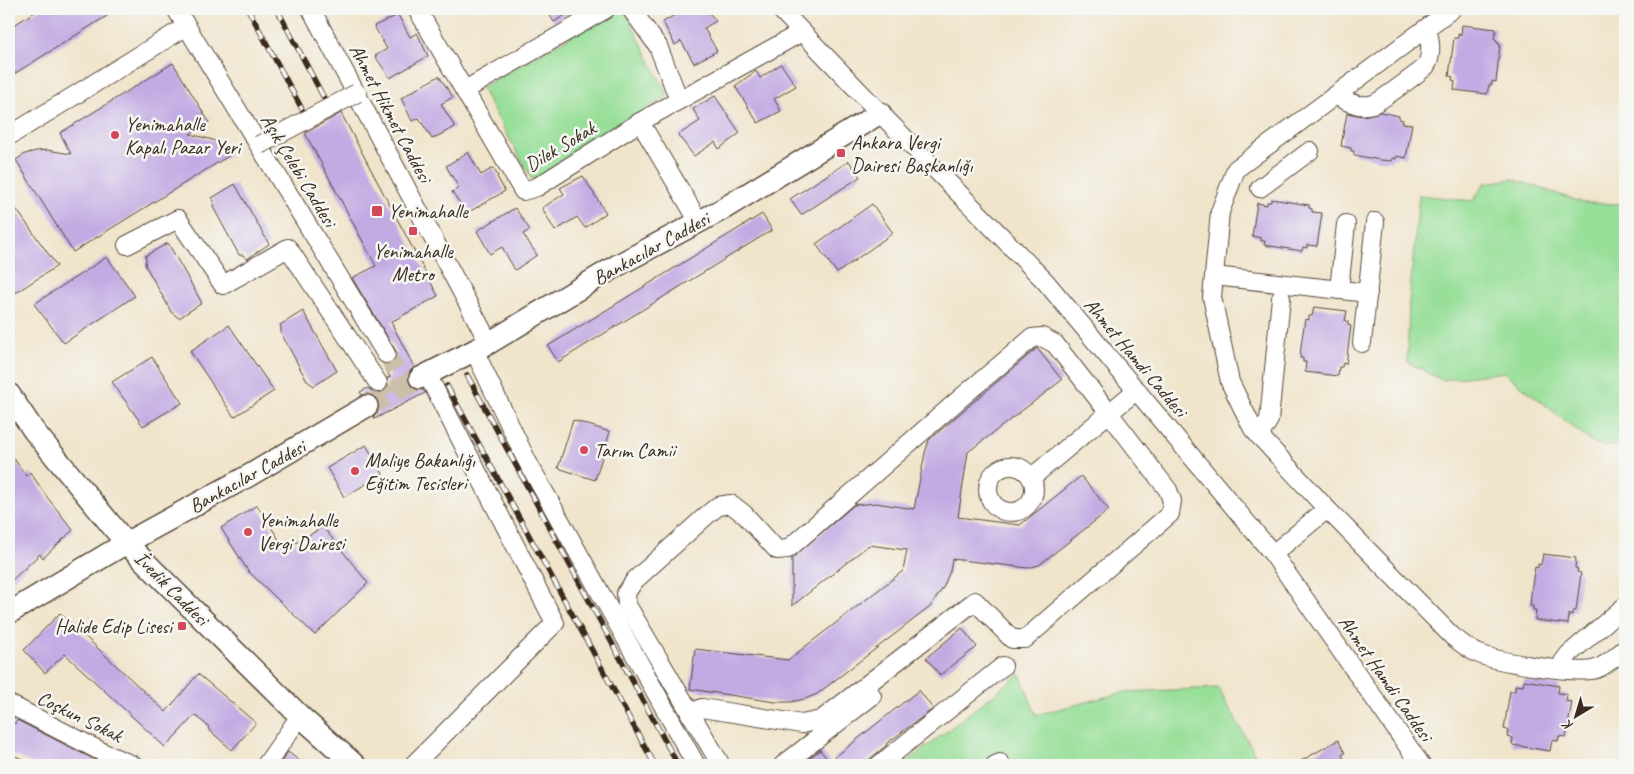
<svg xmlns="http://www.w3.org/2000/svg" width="1634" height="774" font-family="Caveat,sans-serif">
	<rect width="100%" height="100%" fill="#f6f6f2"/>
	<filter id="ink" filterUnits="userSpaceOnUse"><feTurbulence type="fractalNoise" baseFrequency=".02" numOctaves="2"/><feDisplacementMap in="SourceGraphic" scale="10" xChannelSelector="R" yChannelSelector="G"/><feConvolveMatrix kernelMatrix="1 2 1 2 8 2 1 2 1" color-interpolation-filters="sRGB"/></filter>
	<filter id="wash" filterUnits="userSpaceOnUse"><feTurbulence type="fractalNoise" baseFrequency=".0096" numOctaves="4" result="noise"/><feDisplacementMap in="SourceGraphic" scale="20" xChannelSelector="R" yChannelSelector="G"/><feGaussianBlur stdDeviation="1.12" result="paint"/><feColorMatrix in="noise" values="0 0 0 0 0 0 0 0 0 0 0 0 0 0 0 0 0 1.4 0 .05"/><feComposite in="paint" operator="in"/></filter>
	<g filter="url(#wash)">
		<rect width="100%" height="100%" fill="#f0e4cb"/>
		<g fill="#98df99" stroke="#6a845c">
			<polygon points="618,9 624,9 668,96 533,181 481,88"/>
			<polygon points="1513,179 1584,203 1625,204 1625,441 1614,446 1594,444 1504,372 1442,380 1407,362 1409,303 1419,195 1473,201 1485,183"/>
			<polygon points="1020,674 1036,715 1125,692 1218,688 1261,765 903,765"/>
		</g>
		<g id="blocks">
			<g fill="#c2abe3">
				<polygon points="40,9 118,9 9,77 9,28"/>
				<polygon points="546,9 574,9 554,22"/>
				<polygon points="685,9 706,9 716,21 704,28 717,51 694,63 681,41 675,45 663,22"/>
				<polygon points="398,15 410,37 417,33 428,56 390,78 375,56 387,49 374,26"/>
				<polygon points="1462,25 1496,29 1494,39 1497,40 1497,43 1500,44 1496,82 1492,81 1492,85 1489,85 1487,94 1454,90 1455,81 1452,80 1453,77 1449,76 1454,38 1458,38 1458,34 1461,35"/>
				<polygon points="173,63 209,122 190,134 213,140 222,147 230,155 73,252 16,160 25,154 36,151 47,150 71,154 60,133"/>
				<polygon points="781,64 796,86 774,99 781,111 758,123 735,86 756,71 760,78"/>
				<polygon points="439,76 453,97 441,104 455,127 432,139 419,118 412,121 401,98"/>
				<polygon points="715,96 740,133 719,149 715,142 694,156 678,135 700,121 693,109"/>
				<polygon points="1380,112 1399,116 1399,119 1403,120 1402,123 1412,124 1406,158 1396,156 1396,159 1392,158 1392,161 1380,160 1354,155 1354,151 1351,151 1351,148 1341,146 1347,113 1363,116"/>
				<polygon points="341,113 438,296 391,322 414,367 409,372 408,378 409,383 414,389 423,390 425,393 374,419 373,417 378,413 379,406 378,400 373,395 367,394 362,395 360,392 368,388 374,393 379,394 384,392 388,387 387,378 390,377 383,364 392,363 396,359 397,353 352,278 376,266 305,133"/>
				<polygon points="468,152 481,175 493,168 498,176 497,177 505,191 467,213 452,192 459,188 446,166"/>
				<polygon points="849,161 860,177 801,215 790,199"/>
				<polygon points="583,176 606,213 585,228 577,217 555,231 542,208 564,194 560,188"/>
				<polygon points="235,184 269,244 247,259 243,255 239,255 213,207 214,201 212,198"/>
				<polygon points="9,199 57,266 9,297"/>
				<polygon points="1271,199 1309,205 1309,208 1312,209 1312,212 1322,213 1317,246 1307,245 1307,248 1303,247 1302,251 1264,245 1265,241 1261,241 1261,238 1252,236 1257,203 1267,205 1267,202 1271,202"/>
				<polygon points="872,204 893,233 837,273 816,244"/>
				<polygon points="515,208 530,230 523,234 537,255 515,270 502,247 490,254 477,231"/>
				<polygon points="762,214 772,230 558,362 548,346"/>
				<polygon points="168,243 202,303 179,318 172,313 145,265 146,259 145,256"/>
				<polygon points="107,257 135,296 64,343 34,304"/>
				<polygon points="1314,307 1347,311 1345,321 1348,321 1348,325 1351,326 1346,364 1343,363 1342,367 1339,367 1338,376 1305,372 1306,362 1303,362 1303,358 1300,358 1301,346 1305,319 1309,320 1309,316 1312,316"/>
				<polygon points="303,311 337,371 314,386 307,381 281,333 281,328 280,325"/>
				<polygon points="229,325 274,391 234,417 190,351"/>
				<polygon points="1037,348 1062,380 968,452 958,517 1020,525 1081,476 1109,510 1039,565 1028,568 952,559 950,571 943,588 930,607 817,694 805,699 791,702 775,702 690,689 695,649 788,660 903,571 907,550 869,545 792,606 792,558 854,505 876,503 914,509 925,453 929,440"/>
				<polygon points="152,357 182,403 143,426 112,382"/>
				<polygon points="573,420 610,432 595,480 558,468"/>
				<polygon points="366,445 383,474 344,497 327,468"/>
				<polygon points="9,451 26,476 30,472 47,497 73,530 43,558 40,554 9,583"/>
				<polygon points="257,505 285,549 323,527 368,583 315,635 248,571 221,528"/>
				<polygon points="1543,554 1576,558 1575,568 1578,569 1577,572 1581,573 1576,611 1573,611 1572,615 1569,614 1568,624 1535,620 1536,610 1533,610 1533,606 1530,606 1532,585 1535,567 1538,568 1538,564 1541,565"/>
				<polygon points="60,613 166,712 198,674 256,723 232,750 208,729 209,727 195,715 165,747 65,654 45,673 24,650"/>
				<polygon points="962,628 977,647 940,675 926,658"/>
				<polygon points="1524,680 1559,686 1558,693 1567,694 1566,701 1572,702 1566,737 1559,736 1558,741 1552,740 1550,751 1512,745 1513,738 1507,737 1508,730 1504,729 1510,691 1515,691 1515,685 1523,686"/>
				<polygon points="919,690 933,709 886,744 887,745 862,765 840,765 834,758"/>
				<polygon points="17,720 101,763 105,765 35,765 9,753 9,721 15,724"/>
				<polygon points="1338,740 1345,753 1342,755 1347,765 1294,765"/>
				<polygon points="820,750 832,765 800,765"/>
				<polygon points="288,752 305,765 279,765"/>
			</g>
		</g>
	</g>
	<g filter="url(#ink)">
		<use href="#blocks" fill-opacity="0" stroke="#564638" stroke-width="1"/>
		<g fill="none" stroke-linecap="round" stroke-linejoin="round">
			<g stroke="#ccbfa8" stroke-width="18" stroke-dasharray="18 9" stroke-linecap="butt">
				<polyline points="386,354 406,385"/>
				<polyline points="378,383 387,395"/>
			</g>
			<polyline stroke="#ccbfa8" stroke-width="21" stroke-dasharray="21 11" stroke-linecap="butt" points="367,406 420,378"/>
			<defs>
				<g id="minor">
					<polyline points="176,9 386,354"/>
					<polyline points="311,9 489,343"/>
					<polyline points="417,9 523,191 537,187 640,122 802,32"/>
					<polyline points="631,9 658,46 679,100"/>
					<polyline points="780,9 880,113 1045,281 1273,554 1421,765"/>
					<path d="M1452 9 1236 169 1220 212 1212 297 1230 382 1253 429 1327 509 1452 636C1460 642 1468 649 1477 653 1496 662 1578 675 1596 669 1607 665 1616 656 1625 649"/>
					<polyline points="465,90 606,9"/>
					<path d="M1336 95C1346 102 1360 108 1373 104 1378 103 1424 69 1426 66 1433 54 1430 40 1427 28"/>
					<polyline points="640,122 699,222"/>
					<polyline points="9,136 187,26"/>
					<polyline points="1260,188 1310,151"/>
					<polyline points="127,245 178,219 223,285 288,248 378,383"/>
					<polyline points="1214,276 1368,293"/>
					<polyline points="1339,290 1346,224"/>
					<polyline points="1362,343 1375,222"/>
					<polyline points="474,350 526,459 696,765"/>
					<polyline points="1259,436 1269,420 1281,298"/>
					<circle cx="1011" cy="489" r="23"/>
					<polyline points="1273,554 1327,509"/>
					<polyline points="1562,668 1563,662 1569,654 1625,606"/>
					<polyline points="9,704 106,754 133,765"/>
					<polyline points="690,714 702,708 802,724 821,720 975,601 1012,639 1025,639 1170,514 1172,501 1168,490 1109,413 1137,390"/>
					<polyline points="266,765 300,716"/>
					<polyline points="413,765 555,623 427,374"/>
					<polyline points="721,765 627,605 626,593 635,580 707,515 718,506 731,504 744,514 777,550 788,549 963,396 1032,338 1042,337 1055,344 1109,413 1031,478"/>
					<polyline points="783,765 872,696"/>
					<polyline points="879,765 1003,666"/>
					<polyline points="995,765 1000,763 1001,765"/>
				</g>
				<g id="major">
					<polyline points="420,378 489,343 618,265 723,209 880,113"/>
					<polyline points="9,394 34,431 126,543 300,716 355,765"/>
					<polyline points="9,613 126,543 250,475 367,406"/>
				</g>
			</defs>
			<use href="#minor" stroke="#564638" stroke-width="20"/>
			<use href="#major" stroke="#564638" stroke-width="24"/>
			<use href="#minor" stroke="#fff" stroke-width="18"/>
			<use href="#major" stroke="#fff" stroke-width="21"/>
			<defs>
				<g id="rail">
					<polyline points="248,9 302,109"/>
					<polyline points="277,9 324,98"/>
					<polyline points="467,375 678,765"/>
					<polyline points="447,386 655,765"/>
				</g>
			</defs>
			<use href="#rail" stroke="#3b2a1e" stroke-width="5.5"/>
			<use href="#rail" stroke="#f6f6f2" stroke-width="4" stroke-dasharray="11" stroke-linecap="butt"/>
			<defs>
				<polyline id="minor-bridge" points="259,145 357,93"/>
			</defs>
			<use href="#minor-bridge" stroke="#564638" stroke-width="20" stroke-linecap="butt"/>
			<use href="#minor-bridge" stroke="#fff" stroke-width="18"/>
		</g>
	</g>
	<g fill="#d1495b" stroke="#f6f6f2" stroke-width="2">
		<circle cx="115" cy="135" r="5"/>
		<rect x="836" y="148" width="10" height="10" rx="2.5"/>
		<rect x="371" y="205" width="12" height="12" rx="2.5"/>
		<rect x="408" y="226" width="10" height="10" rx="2.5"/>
		<circle cx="584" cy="450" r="5"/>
		<circle cx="355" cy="471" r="5"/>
		<circle cx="248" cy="532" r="5"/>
		<rect x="177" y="621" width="10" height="10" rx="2.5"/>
	</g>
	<g text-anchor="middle" stroke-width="5" stroke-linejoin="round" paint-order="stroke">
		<g font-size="20" fill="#3b2a1e" stroke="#f6f6f2">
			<text transform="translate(391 113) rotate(62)" y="7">Ahmet Hikmet Caddesi</text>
			<text transform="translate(560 146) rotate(-31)" y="7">Dilek Sokak</text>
			<text transform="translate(299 170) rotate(59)" y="7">Aşık Çelebi Caddesi</text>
			<text transform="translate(651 248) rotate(-29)" y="7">Bankacılar Caddesi</text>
			<text transform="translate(1136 357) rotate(50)" y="7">Ahmet Hamdi Caddesi</text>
			<text transform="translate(247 476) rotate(-29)" y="7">Bankacılar Caddesi</text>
			<text transform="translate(172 588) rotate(45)" y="7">İvedik Caddesi</text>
			<text transform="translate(1386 678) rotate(55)" y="7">Ahmet Hamdi Caddesi</text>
			<text transform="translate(80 716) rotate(26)" y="7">Coşkun Sokak</text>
		</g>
		<g font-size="20" fill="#3b2a1e" stroke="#f6f6f2" text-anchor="start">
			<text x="125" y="131">Yenimahalle<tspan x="125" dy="23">Kapalı Pazar Yeri</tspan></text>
			<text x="851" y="149">Ankara Vergi<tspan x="851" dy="23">Dairesi Başkanlığı</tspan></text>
			<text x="388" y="218">Yenimahalle</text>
			<text x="413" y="258" text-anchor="middle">Yenimahalle<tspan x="413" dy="23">Metro</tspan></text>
			<text x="594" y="457">Tarım Camii</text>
			<text x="365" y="467">Maliye Bakanlığı<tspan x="365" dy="23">Eğitim Tesisleri</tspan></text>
			<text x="258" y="527">Yenimahalle<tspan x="258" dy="23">Vergi Dairesi</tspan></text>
			<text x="172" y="633" text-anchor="end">Halide Edip Lisesi</text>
		</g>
	</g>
	<rect width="1634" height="774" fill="none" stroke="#f6f6f2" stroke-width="30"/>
	<g transform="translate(1576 716) rotate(218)" stroke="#f6f6f2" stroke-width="4" paint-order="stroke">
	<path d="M0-4L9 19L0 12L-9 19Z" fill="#3b2a1e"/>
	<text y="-8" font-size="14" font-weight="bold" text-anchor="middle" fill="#3b2a1e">K</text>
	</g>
</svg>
